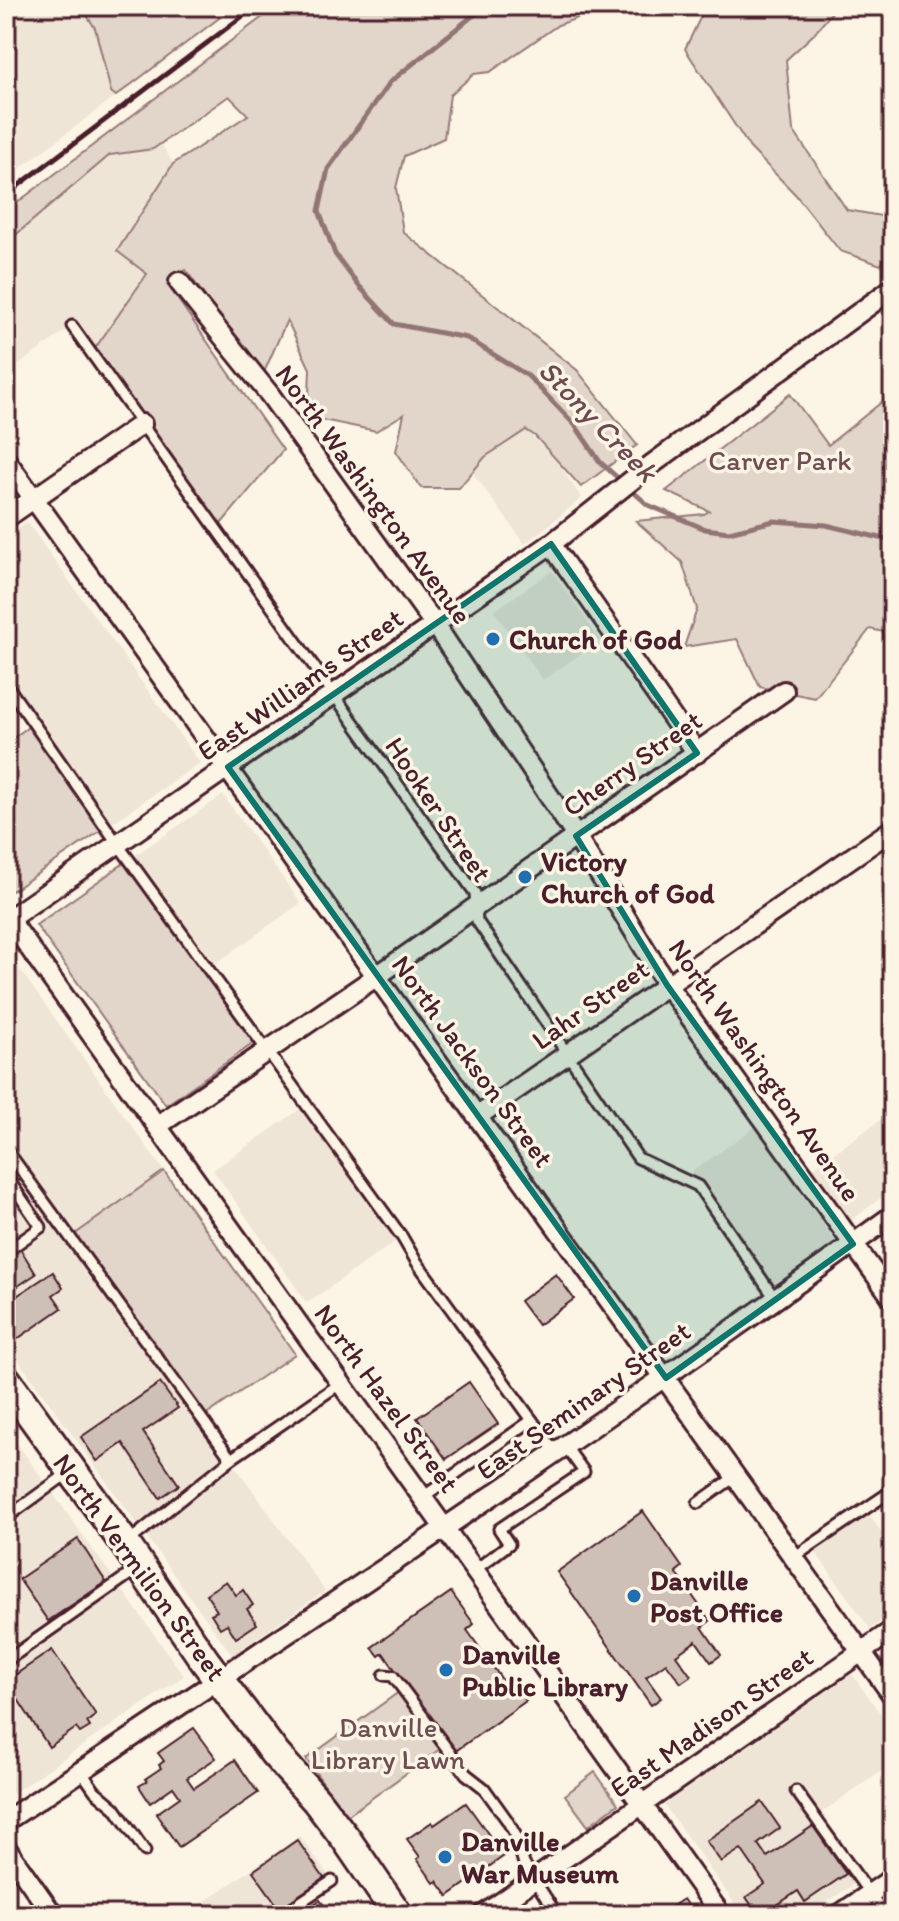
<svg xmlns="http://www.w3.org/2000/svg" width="899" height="1921" font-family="Itim,sans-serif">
	<rect width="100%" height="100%" fill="#fcf5e5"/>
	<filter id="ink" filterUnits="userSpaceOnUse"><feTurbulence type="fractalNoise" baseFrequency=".0125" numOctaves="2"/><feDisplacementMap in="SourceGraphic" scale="16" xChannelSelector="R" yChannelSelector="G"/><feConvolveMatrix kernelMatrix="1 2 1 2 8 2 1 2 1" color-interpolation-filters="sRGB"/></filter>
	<g filter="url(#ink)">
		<g fill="#eee5d7">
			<polygon points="6,6 81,6 95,28 111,91 116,96 6,179"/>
			<polygon points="161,143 173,164 117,251 147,273 96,346 94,357 72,326 6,374 6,243 110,155 153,149"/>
			<polygon points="526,430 557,462 582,498 525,544 472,472 485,457"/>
			<polygon points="27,522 200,763 106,827 6,684 6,537"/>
			<polygon points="552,571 600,640 543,680 494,611"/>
			<polygon points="223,795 301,903 209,968 130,859"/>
			<polygon points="6,950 164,1171 71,1237 325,1591 232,1655 6,1343"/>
			<polygon points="306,1105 402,1237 307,1303 213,1170"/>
			<polygon points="893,1111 893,1189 850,1221 813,1168"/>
			<polygon points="755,1127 836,1243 768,1289 698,1186 682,1179"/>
			<polygon points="6,1428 184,1676 6,1798"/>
			<polygon points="865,1509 893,1548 893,1612 870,1629 811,1546"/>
			<polygon points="852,1674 893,1731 893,1763 815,1817 860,1880 807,1915 743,1915 664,1805"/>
			<polygon points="300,1836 332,1881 281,1915 185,1915"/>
		</g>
		<g fill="#e2d5ca" stroke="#967a7a" stroke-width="2">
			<polygon points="81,6 152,6 158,15 165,6 235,6 116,96 111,92 95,28"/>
			<polygon points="277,6 599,6 592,13 558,25 490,72 474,74 450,95 444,138 404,156 396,188 403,232 577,370 637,445 581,487 535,436 526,430 485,457 459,488 421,488 396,451 404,414 376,431 308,417 310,369 287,320 262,377 186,270 167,284 283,450 216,530 94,357 96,347 147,274 117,251 173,164 248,115 229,96 153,149 110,155 6,243 6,211"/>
			<polygon points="706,6 837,6 815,33 786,60 793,130 847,210 893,218 893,243 881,265 840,251 795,194 750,148 685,49"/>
			<polygon points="893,393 893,634 870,629 815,698 760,687 737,639 684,647 697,609 682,562 636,521 704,514 709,511 666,491 790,394 828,445"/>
			<polygon points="34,723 106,827 12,891 6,882 6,743"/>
			<polygon points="130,859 258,1040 166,1105 36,925"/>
			<polygon points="164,1171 295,1354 202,1418 71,1237"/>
			<polygon points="399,1692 440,1749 347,1816 306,1759"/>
			<polygon points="595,1772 618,1804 588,1826 565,1795"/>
		</g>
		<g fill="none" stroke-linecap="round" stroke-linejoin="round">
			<polyline stroke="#917474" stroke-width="5" points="485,6 390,82 328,169 319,211 335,254 359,286 394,324 467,338 528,376 575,425 600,462 648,505 705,529 729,532 774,521 826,525 893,541"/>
		</g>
		<g fill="#cfc0b7" stroke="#4a1f2b" stroke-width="2">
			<polygon points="19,1247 36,1274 6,1294 6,1256"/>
			<polygon points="53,1272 63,1288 53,1295 62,1308 10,1344 6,1338 6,1303"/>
			<polygon points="556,1274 574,1299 538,1325 520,1301"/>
			<polygon points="469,1382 498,1424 446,1459 417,1418"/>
			<polygon points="160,1383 178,1408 143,1432 179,1485 160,1498 123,1443 97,1461 81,1437"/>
			<polygon points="643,1511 682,1567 676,1572 710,1621 702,1627 721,1655 711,1662 696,1641 676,1655 691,1676 681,1683 666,1663 646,1677 661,1698 651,1705 557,1572"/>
			<polygon points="78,1539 106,1582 48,1621 19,1579"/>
			<polygon points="226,1581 236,1595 243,1590 253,1605 247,1609 257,1624 236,1638 227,1624 220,1628 211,1614 217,1611 206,1594"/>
			<polygon points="451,1592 474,1624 467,1630 508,1688 513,1684 526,1701 454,1752 383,1653 379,1656 372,1647"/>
			<polygon points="52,1650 96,1715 87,1722 90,1727 80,1733 76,1728 49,1747 6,1681"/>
			<polygon points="194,1728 216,1758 187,1778 194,1788 235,1760 258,1793 179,1847 156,1814 180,1797 173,1787 150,1803 139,1786 147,1781 145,1779 161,1768 159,1765 164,1761 158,1753"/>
			<polygon points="762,1802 780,1828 758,1844 767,1857 813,1826 846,1874 805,1902 798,1891 762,1915 758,1915 746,1897 765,1884 741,1849 721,1862 706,1841"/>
			<polygon points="466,1803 504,1856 448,1896 437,1881 434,1883 417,1859 420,1857 407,1839 432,1822 434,1825"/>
			<polygon points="297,1840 324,1878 280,1909 253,1871"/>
			<polygon points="683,1899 694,1915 660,1915"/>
			<polygon points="320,1900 331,1915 310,1915 307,1909"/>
		</g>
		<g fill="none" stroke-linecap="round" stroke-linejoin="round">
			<defs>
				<g id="service">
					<polyline points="72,326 475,893 477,921 638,1158 698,1186 776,1300"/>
					<polyline points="6,684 117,843 402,1237 416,1261 556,1453"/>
					<polyline points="6,1149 231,1459"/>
					<polyline points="6,1176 41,1227 6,1252"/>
					<polyline points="423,1497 532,1420"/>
					<polyline points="698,1503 736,1476"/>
					<polyline points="6,1518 68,1473"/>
					<polyline points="128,1542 231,1459 341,1383"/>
					<polyline points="794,1557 893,1490"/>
					<polyline points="475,1570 509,1544 499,1529 584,1472 566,1447"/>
					<polyline points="6,1661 137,1569"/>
					<polyline points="384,1675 393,1676 466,1774 484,1788 507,1820 516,1836 524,1864 557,1915"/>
					<polyline points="81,1771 95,1791 115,1808 145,1851"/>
					<polyline points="796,1791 885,1915"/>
					<polyline points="281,1915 332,1881"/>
				</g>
				<g id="minor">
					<polyline points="179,282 270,395 435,625 576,836 667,985 893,1299"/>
					<polyline points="6,460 893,1696"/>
					<polyline points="6,518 142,424"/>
					<polyline points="551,544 697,753"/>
					<polyline points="6,915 721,1915"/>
					<polyline points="6,921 551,544 651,465 893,288"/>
					<polyline points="478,1116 893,829"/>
					<polyline points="157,1126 377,976 784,691"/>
					<path d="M6 1821C304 1623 603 1425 893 1215"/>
					<polyline points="6,1848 53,1915"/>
					<polyline points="483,1915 893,1630"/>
					<polyline points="839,1915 893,1878"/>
				</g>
				<polyline id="primary" points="6,1380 125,1544 205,1661 275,1754 316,1800 346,1839 398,1915"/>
			</defs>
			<use href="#service" stroke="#4a1f2b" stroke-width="15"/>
			<use href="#minor" stroke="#4a1f2b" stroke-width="24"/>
			<use href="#primary" stroke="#4a1f2b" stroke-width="34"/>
			<use href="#service" stroke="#fcf5e5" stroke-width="9"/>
			<use href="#minor" stroke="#fcf5e5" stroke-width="18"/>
			<use href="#primary" stroke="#fcf5e5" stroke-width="28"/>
			<polyline stroke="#4a1f2b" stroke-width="5" points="6,195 256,6"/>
		</g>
	</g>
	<path fill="#0f766e" fill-opacity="0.2" stroke="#0f766e" stroke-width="6" stroke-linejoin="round" d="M551 544 697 753 576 836 667 985 853 1244 666 1378 228 767Z"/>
	<g fill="#1f6fb2" stroke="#fcf5e5" stroke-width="3">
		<circle cx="493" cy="639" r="8"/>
		<circle cx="525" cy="877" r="8"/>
		<circle cx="634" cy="1596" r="8"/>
		<circle cx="446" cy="1670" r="8"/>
		<circle cx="445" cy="1857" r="8"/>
	</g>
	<g text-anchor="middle" stroke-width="7" stroke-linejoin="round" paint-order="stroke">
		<g font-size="28" fill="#704c53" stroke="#fcf5e5">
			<text x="780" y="470">Carver Park</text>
			<text x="388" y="1737">Danville<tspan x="388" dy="32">Library Lawn</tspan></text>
		</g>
		<g font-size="28" fill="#4a1f2b" stroke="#fcf5e5">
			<text transform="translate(374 494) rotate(54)" y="10">North Washington Avenue</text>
			<text transform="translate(300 684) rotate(-35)" y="10">East Williams Street</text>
			<text transform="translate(632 763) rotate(-35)" y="10">Cherry Street</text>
			<text transform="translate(439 809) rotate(56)" y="10">Hooker Street</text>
			<text transform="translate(590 1004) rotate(-35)" y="10">Lahr Street</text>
			<text transform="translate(473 1061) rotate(54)" y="10">North Jackson Street</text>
			<text transform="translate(765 1070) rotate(55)" y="10">North Washington Avenue</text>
			<text transform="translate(387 1398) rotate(54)" y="10">North Hazel Street</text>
			<text transform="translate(583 1400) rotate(-35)" y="10">East Seminary Street</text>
			<text transform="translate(140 1567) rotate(54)" y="10">North Vermilion Street</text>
			<text transform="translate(711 1722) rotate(-35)" y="10">East Madison Street</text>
		</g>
		<g font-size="28" font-weight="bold" fill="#4a1f2b" stroke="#fcf5e5" text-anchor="start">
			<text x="509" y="649">Church of God</text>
			<text x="541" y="871">Victory<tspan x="541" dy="32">Church of God</tspan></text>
			<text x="650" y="1590">Danville<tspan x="650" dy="32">Post Office</tspan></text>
			<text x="462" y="1664">Danville<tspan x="462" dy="32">Public Library</tspan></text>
			<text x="461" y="1851">Danville<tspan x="461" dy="32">War Museum</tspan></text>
		</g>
		<g font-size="30" font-style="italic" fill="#6d4950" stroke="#fcf5e5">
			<text transform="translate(598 421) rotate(46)" y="10">Stony Creek</text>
		</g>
	</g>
	<rect width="899" height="1921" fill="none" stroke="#fcf5e5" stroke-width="32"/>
	<rect x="16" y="16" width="867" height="1889" fill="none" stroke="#4a1f2b" stroke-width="3" filter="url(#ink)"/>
</svg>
